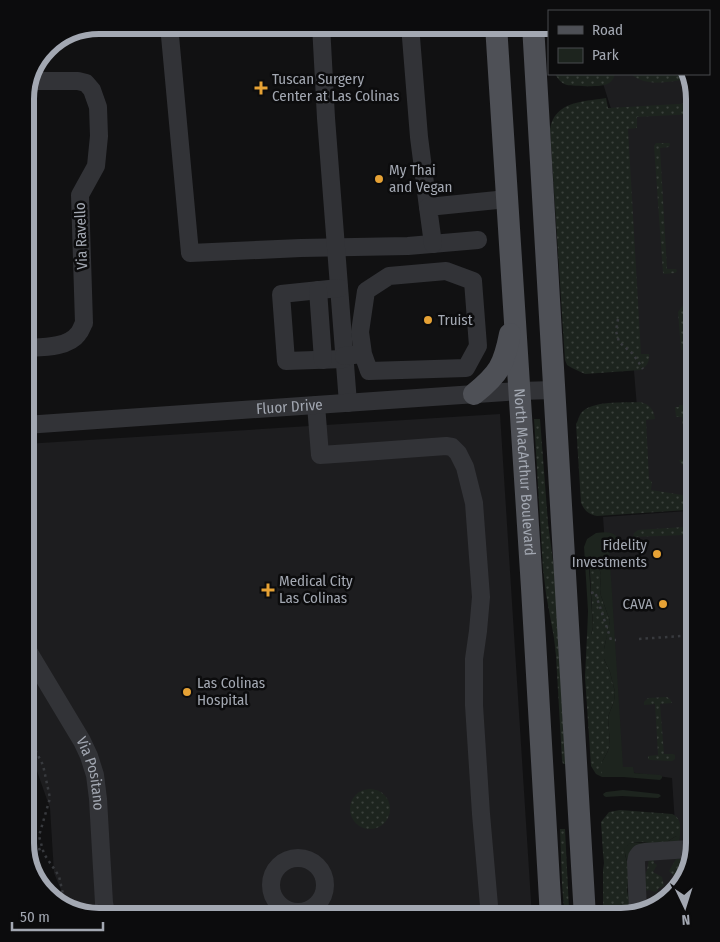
<svg xmlns="http://www.w3.org/2000/svg" width="720" height="942" font-family="'Fira Sans Condensed',sans-serif">
	<defs>
		<pattern id="grass-dots" width="8" height="8" patternUnits="userSpaceOnUse" patternTransform="scale(1.25)"><rect width="8" height="8" fill="#1d241e"/><path d="M2 2h.1M6 6h.1" fill="none" stroke="#3b413c" stroke-width="1.8" stroke-linecap="round"/></pattern>
	</defs>
	<rect width="100%" height="100%" fill="#111112"/>
	<g fill="#1d1d1f">
		<polygon points="600,74 687,74 695,99 695,502 644,493 613,115"/>
		<polygon points="500,414 532,917 94,917 69,909 54,873 50,808 25,737 25,444"/>
		<polygon points="687,511 695,513 695,843 685,880 662,905 636,913 630,850 676,840 672,778 621,771 603,517"/>
	</g>
	<g fill="url(#grass-dots)">
		<path d="M555 74H615C614 79 610 84 604 85 599 87 572 86 567 85 561 83 558 79 555 74Z"/>
		<path d="M631 74H687L689 79C671 81 646 88 631 74Z"/>
		<path d="M606 98 608 108 695 103V114L637 117V128L628 129 641 354H649C650 360 647 367 641 370L585 374 572 368 567 365 565 360 550 129C555 101 582 102 606 98Z"/>
		<polygon points="656,143 669,143 670,144 669,147 660,148 667,269 676,269 677,271 675,273 664,274 663,273 654,146"/>
		<polygon points="695,303 695,349 681,350 678,312 684,304"/>
		<path d="M640 402C650 404 654 410 655 419L646 420 649 479 652 482 651 490 695 497V511L687 510 597 516C588 514 585 511 581 503L576 424C578 421 579 416 581 413 592 400 624 403 640 402Z"/>
		<path d="M679 405H688L692 458H695V470C687 469 682 467 679 460L686 459 682 417H676L675 407H679Z"/>
		<polygon points="534,419 540,419 548,523 555,575 568,764 563,764 562,760 556,656 554,638 546,594 543,569"/>
		<path d="M684 527C694 530 695 534 695 544H687L685 535 633 537 634 533 638 530Z"/>
		<polygon points="589,555 599,566 600,571 601,575 600,589 601,596 610,621 604,649 604,659 610,672 615,692 614,701 608,717 610,746 607,753 602,762 602,777 596,774 591,766 585,677 587,635 591,635 593,627"/>
		<polygon points="667,697 670,699 672,703 660,704 664,754 673,754 675,755 675,759 672,761 650,760 648,759 648,756 658,755 655,704 644,705 644,702 648,698"/>
		<circle cx="370" cy="809" r="20"/>
		<path d="M620 810 672 814C682 818 680 827 680 837L676 836 667 842 649 843 642 842 632 843 627 846 625 851V855L629 868 628 882 627 891 631 914 621 917H603V870L604 863 603 853 601 822 609 812Z"/>
		<polygon points="560,829 565,829 569,909 564,909 562,884"/>
		<polygon points="649,858 654,859 654,863 657,865 653,872 662,877 664,886 659,888 656,892 650,890 644,891 644,877 647,870"/>
		<polygon points="676,859 679,859 683,861 683,874 682,875 674,876 669,871"/>
	</g>
	<g fill="#1d241e">
		<path d="M596 533C604 532 612 531 617 537L618 545 609 546 623 767H633L634 773 660 775 662 776V778L660 780 623 777H602V762L607 753 610 746 608 717 614 701 615 692 610 672 604 659V649L610 621 601 596 600 589 601 575 600 571 599 566 590 556 589 568 593 627 591 635H587L588 611 584 547 587 539Z"/>
		<polygon points="623,790 659,794 661,796 658,798 622,796 606,797 604,796 603,794 606,792"/>
		<path d="M676 836 680 837 679 841 643 848 629 905C625 890 631 881 629 868 628 860 624 857 625 848L629 844 632 843 667 842Z"/>
	</g>
	<g fill="none" stroke-linecap="round" stroke-linejoin="round">
		<g stroke="#383a3e" stroke-width="2.5" stroke-dasharray="2.5 4" stroke-linecap="butt">
			<polyline points="618,319 616,331 619,342 633,354 643,369"/>
			<polyline points="591,593 595,592 611,640 616,640"/>
			<polyline points="639,639 695,635"/>
			<polyline points="25,734 32,744 43,765 50,798 39,836 44,854 59,876 66,908"/>
			<polyline points="26,848 34,851 43,848"/>
		</g>
		<g stroke="#323337" stroke-width="18">
			<polyline points="169,25 190,253 301,248 408,246 478,240"/>
			<polyline points="321,25 326,118 348,403"/>
			<polyline points="410,25 419,137 428,207"/>
			<polyline points="433,244 428,207 507,199"/>
			<polyline points="339,288 281,294 286,361 344,359"/>
			<polyline points="318,290 323,360"/>
			<path d="M25 348C41 347 68 348 78 334 81 331 82 326 84 323L80 195 96 166 99 136 98 107 92 90 86 83 78 81H32"/>
			<polyline points="344,356 363,354 369,371 466,368 478,346 473,281 446,271 389,276 366,291 360,332 363,354"/>
			<polyline points="316,405 320,455 350,453 446,446 452,447 458,453 465,467 474,503 481,597 478,631 474,659 474,705 481,814 490,917"/>
			<path id="s1" d="M25 425 519 391 554 390"/>
			<path id="s2" d="M25 646 82 741 89 756 95 775 98 799 104 903 107 917"/>
			<circle cx="298" cy="885" r="27"/>
			<polyline points="638,912 636,862 637,857 640,853 645,852 689,849"/>
		</g>
		<g stroke="#4e5056" stroke-width="22">
			<path id="s3" d="M496 25 532 588 551 917"/>
			<polyline points="533,25 585,917"/>
			<path d="M474 394C499 374 504 365 510 334"/>
		</g>
	</g>
	<g fill="#e6a235" stroke="#0c0c0d" stroke-width="2">
		<path d="M258.5 80.5h5v5h5v5h-5v5h-5v-5h-5v-5h5z"/>
		<circle cx="379" cy="179" r="5"/>
		<circle cx="428" cy="320" r="5"/>
		<circle cx="657" cy="554" r="5"/>
		<path d="M265.5 582.5h5v5h5v5h-5v5h-5v-5h-5v-5h5z"/>
		<circle cx="663" cy="604" r="5"/>
		<circle cx="187" cy="692" r="5"/>
	</g>
	<g text-anchor="middle" stroke-width="5" stroke-linejoin="round" paint-order="stroke">
		<g font-size="15" fill="#a3a8b2" stroke="#0c0c0d" text-anchor="start">
			<text x="272" y="84">Tuscan Surgery<tspan x="272" dy="17">Center at Las Colinas</tspan></text>
			<text x="389" y="175">My Thai<tspan x="389" dy="17">and Vegan</tspan></text>
			<text x="438" y="325">Truist</text>
			<text x="647" y="550" text-anchor="end">Fidelity<tspan x="647" dy="17">Investments</tspan></text>
			<text x="279" y="586">Medical City<tspan x="279" dy="17">Las Colinas</tspan></text>
			<text x="653" y="609" text-anchor="end">CAVA</text>
			<text x="197" y="688">Las Colinas<tspan x="197" dy="17">Hospital</tspan></text>
		</g>
		<g font-size="15" fill="#a3a8b2" stroke="#0c0c0d">
			<text transform="translate(81 236) rotate(-92)" y="5">Via Ravello</text>
			<text dy="5" stroke="none"><textPath href="#s1" startOffset="265">Fluor Drive</textPath></text>
			<text dy="5" stroke="none"><textPath href="#s3" startOffset="448">North MacArthur Boulevard</textPath></text>
			<text dy="5" stroke="none"><textPath href="#s2" startOffset="145">Via Positano</textPath></text>
		</g>
	</g>
	<path d="M0 0H720V942H0ZM99 34H621A65 65 0 0 1 686 99V843A65 65 0 0 1 621 908H99A65 65 0 0 1 34 843V99A65 65 0 0 1 99 34Z" fill="#0c0c0d" fill-rule="evenodd"/>
	<path fill="none" stroke="#a3a8b2" stroke-width="6" d="M99 34H621A65 65 0 0 1 686 99V843A65 65 0 0 1 621 908H99A65 65 0 0 1 34 843V99A65 65 0 0 1 99 34Z"/>
	<rect x="548" y="10" width="162" height="65" fill="#0c0c0d" stroke="#484a4f"/>
	<rect x="558" y="26" width="25" height="8" fill="#4e5056" stroke="#484a4f"/>
	<text x="592" y="35" font-size="15" fill="#a3a8b2">Road</text>
	<rect x="558" y="48" width="25" height="15" fill="#1d241e" stroke="#484a4f"/>
	<text x="592" y="60" font-size="15" fill="#a3a8b2">Park</text>
	<g transform="translate(685 907) rotate(176)" stroke="#0c0c0d" stroke-width="4" paint-order="stroke">
	<path d="M0-4L9 19L0 12L-9 19Z" fill="#a3a8b2"/>
	<text y="-8" font-size="14" font-weight="bold" text-anchor="middle" fill="#a3a8b2">N</text>
	</g>
	<path d="M12 922v8h91v-8" fill="none" stroke="#a3a8b2" stroke-width="2.5"/>
	<text x="20" y="922" font-size="15" fill="#a3a8b2" stroke="#0c0c0d" stroke-width="4" paint-order="stroke">50 m</text>
</svg>
